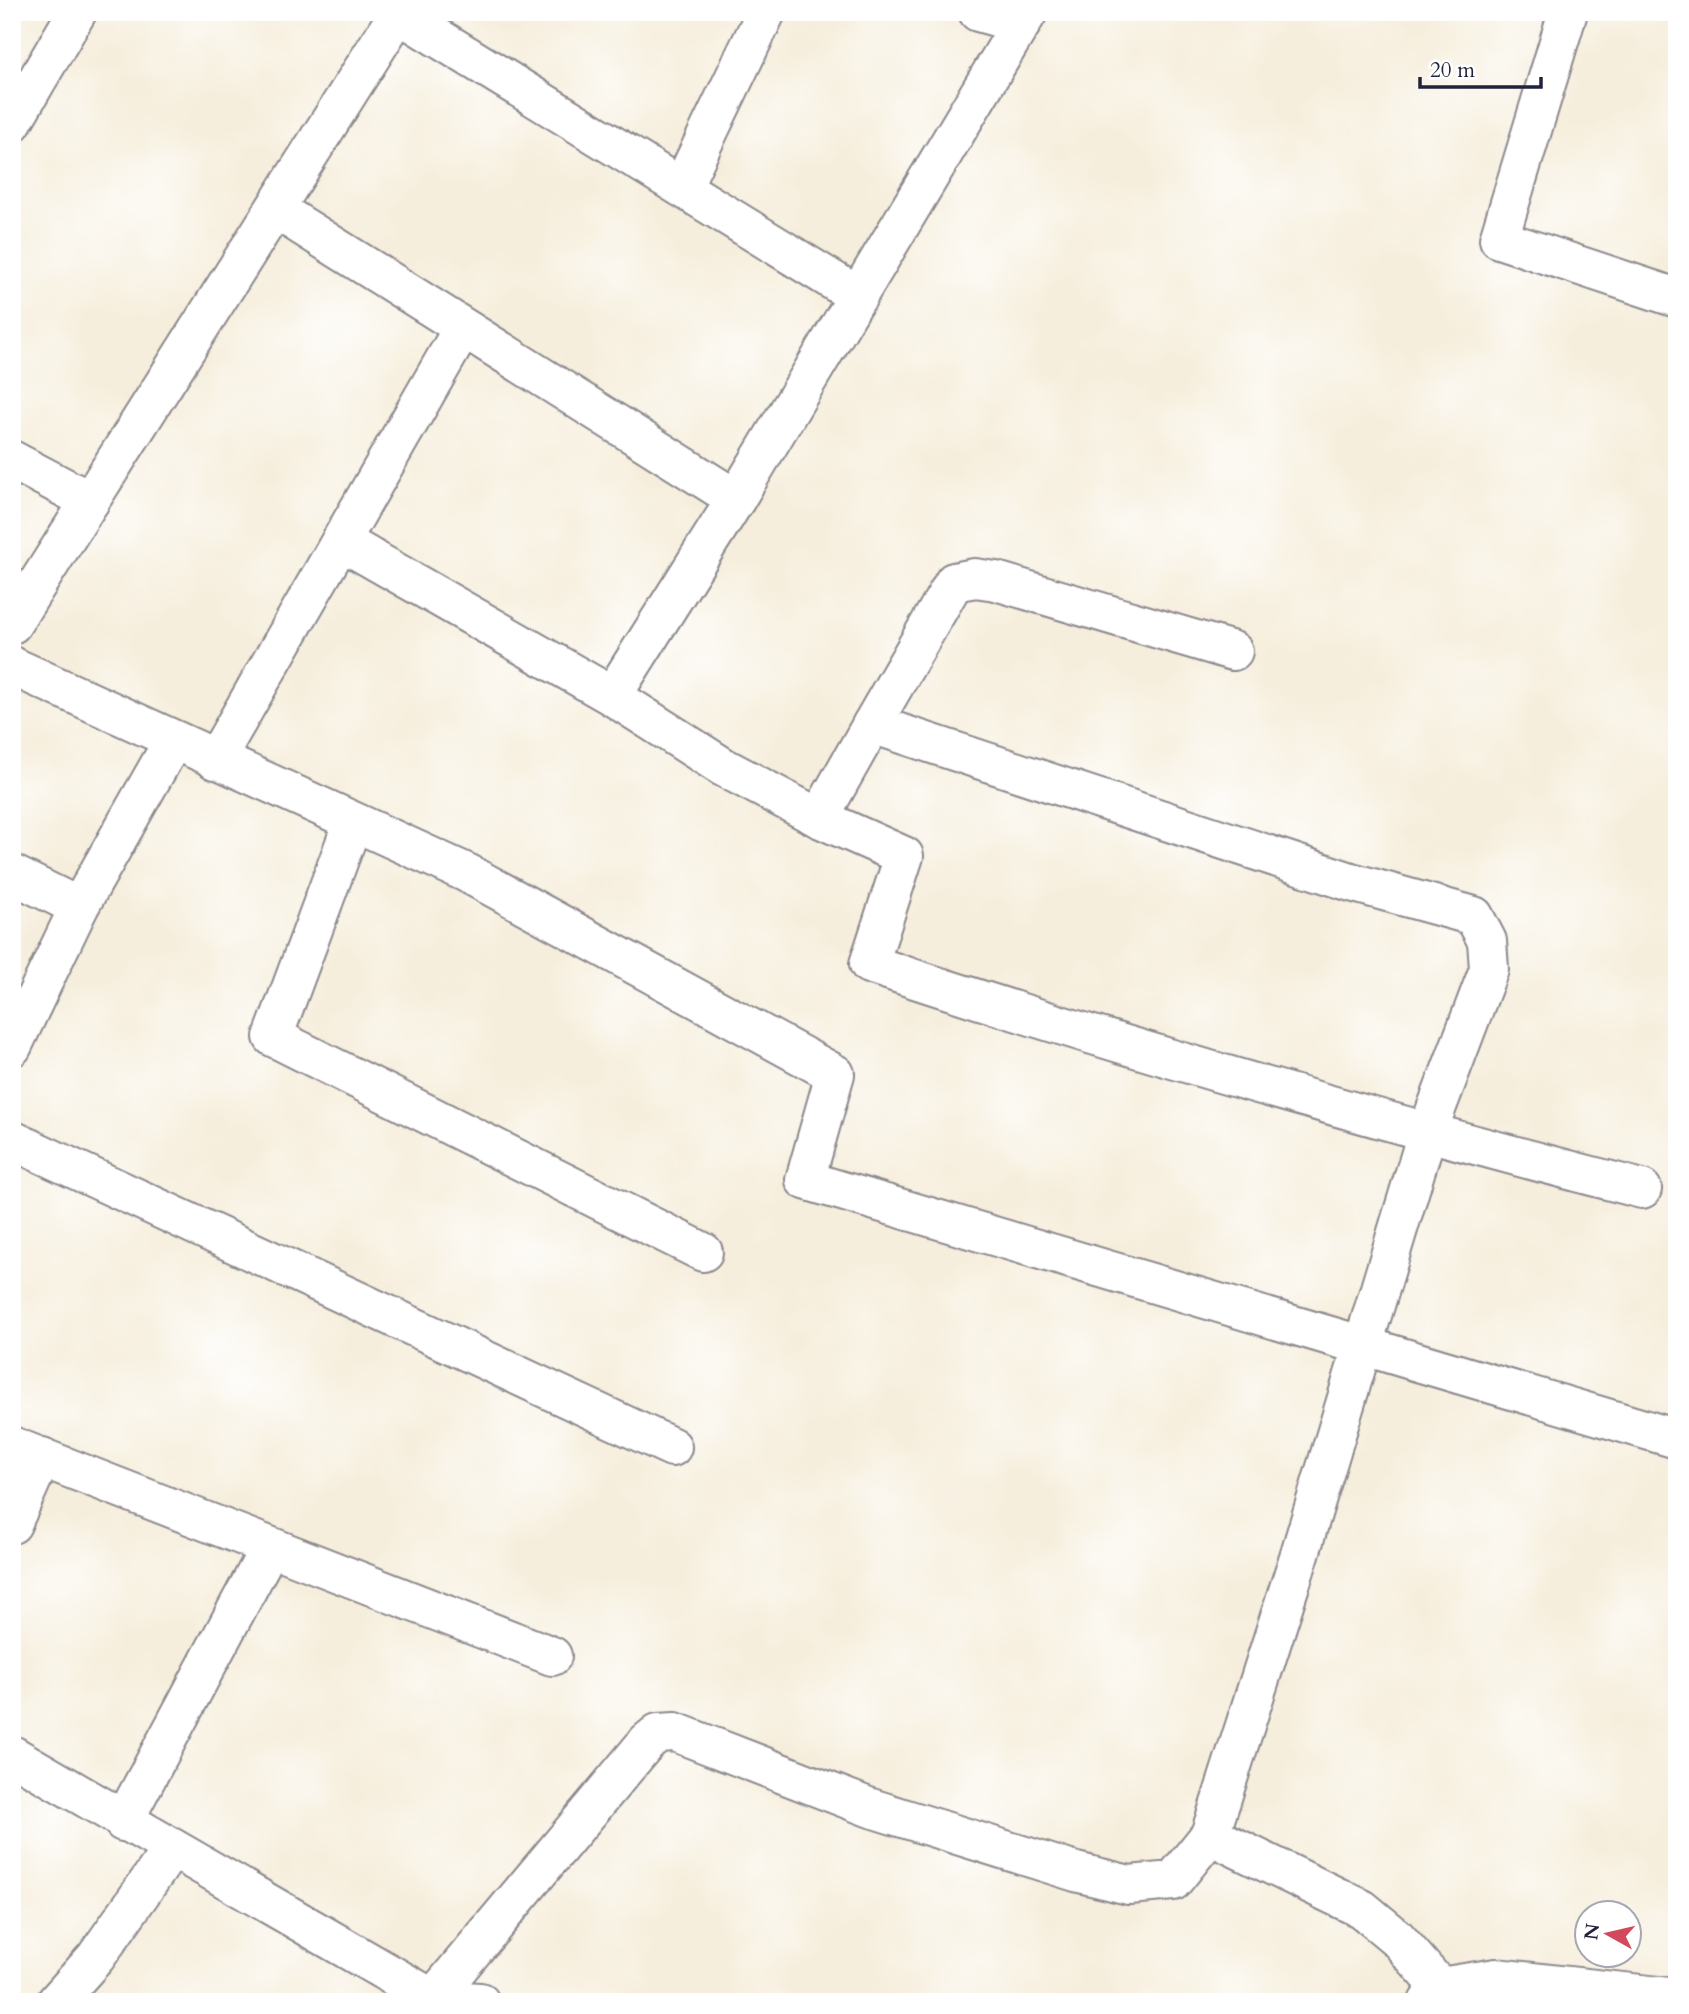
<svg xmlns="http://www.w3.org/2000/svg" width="1689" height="2014" font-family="Cardo,serif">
	<rect width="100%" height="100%" fill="#fff"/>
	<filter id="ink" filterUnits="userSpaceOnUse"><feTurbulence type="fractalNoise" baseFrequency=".0143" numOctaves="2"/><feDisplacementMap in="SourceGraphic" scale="14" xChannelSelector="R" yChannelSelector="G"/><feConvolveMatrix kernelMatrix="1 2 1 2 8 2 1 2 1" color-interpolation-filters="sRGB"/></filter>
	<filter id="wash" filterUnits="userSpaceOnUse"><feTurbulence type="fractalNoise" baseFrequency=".00686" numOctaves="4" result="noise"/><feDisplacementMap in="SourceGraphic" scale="28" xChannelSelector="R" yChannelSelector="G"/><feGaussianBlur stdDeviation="1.57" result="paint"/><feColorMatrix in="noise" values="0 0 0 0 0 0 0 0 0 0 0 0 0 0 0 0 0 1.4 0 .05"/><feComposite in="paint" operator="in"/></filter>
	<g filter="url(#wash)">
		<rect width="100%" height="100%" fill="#f6eedc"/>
	</g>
	<g filter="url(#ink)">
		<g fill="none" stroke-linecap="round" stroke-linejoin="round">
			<defs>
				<g id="minor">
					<polyline points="396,12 858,296"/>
					<polyline points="978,12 1021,24"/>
					<polyline points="1568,12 1499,239 1677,298"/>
					<polyline points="12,123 77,12"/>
					<polyline points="682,187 766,12"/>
					<polyline points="275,209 736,499"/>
					<polyline points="12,460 90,501"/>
					<path d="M341 541 612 696 723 767 819 818 904 856 869 964C1124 1048 1382 1122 1642 1189"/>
					<polyline points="12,624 398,14"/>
					<polyline points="12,666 467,873 835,1074 805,1180 1677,1439"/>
					<polyline points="612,696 736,499 1028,12"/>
					<polyline points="872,724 954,582 975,578 996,581 1233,651"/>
					<polyline points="215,760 463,328"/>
					<polyline points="353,822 273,1037 703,1252"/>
					<polyline points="12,874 79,907"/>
					<polyline points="12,1047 79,907 173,741"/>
					<polyline points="12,1140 672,1447"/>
					<polyline points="12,1446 552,1656"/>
					<polyline points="12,1524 42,1457"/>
					<polyline points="12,1755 433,1999 480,2002"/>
					<polyline points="123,1822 270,1547"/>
					<polyline points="1210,1835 1362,1909 1397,1938 1440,1987"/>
					<polyline points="56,2002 96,1957 171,1850"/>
					<polyline points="430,2002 647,1742 658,1733 675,1732 871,1808 1076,1872 1129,1885 1173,1881 1210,1835 1299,1557 1427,1133 1489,969 1487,941 1474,916 1351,882 872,724 819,818"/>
					<polyline points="1428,2002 1440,1987 1496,1978 1677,1998"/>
				</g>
			</defs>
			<use href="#minor" stroke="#8c888c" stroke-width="42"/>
			<use href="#minor" stroke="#fff" stroke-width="38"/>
		</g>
	</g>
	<rect width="1689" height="2014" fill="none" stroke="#fff" stroke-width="42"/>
	<g transform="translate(1608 1934) rotate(278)"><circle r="33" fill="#ffffff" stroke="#a7a7b1" stroke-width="2"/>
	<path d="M0-5L12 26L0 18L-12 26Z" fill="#d1495b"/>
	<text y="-10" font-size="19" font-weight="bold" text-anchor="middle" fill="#22223b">N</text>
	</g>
	<path d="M1420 77v10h121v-10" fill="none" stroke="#22223b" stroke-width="3.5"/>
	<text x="1430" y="77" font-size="21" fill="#22223b" stroke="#ffffff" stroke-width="5" paint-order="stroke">20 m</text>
</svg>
